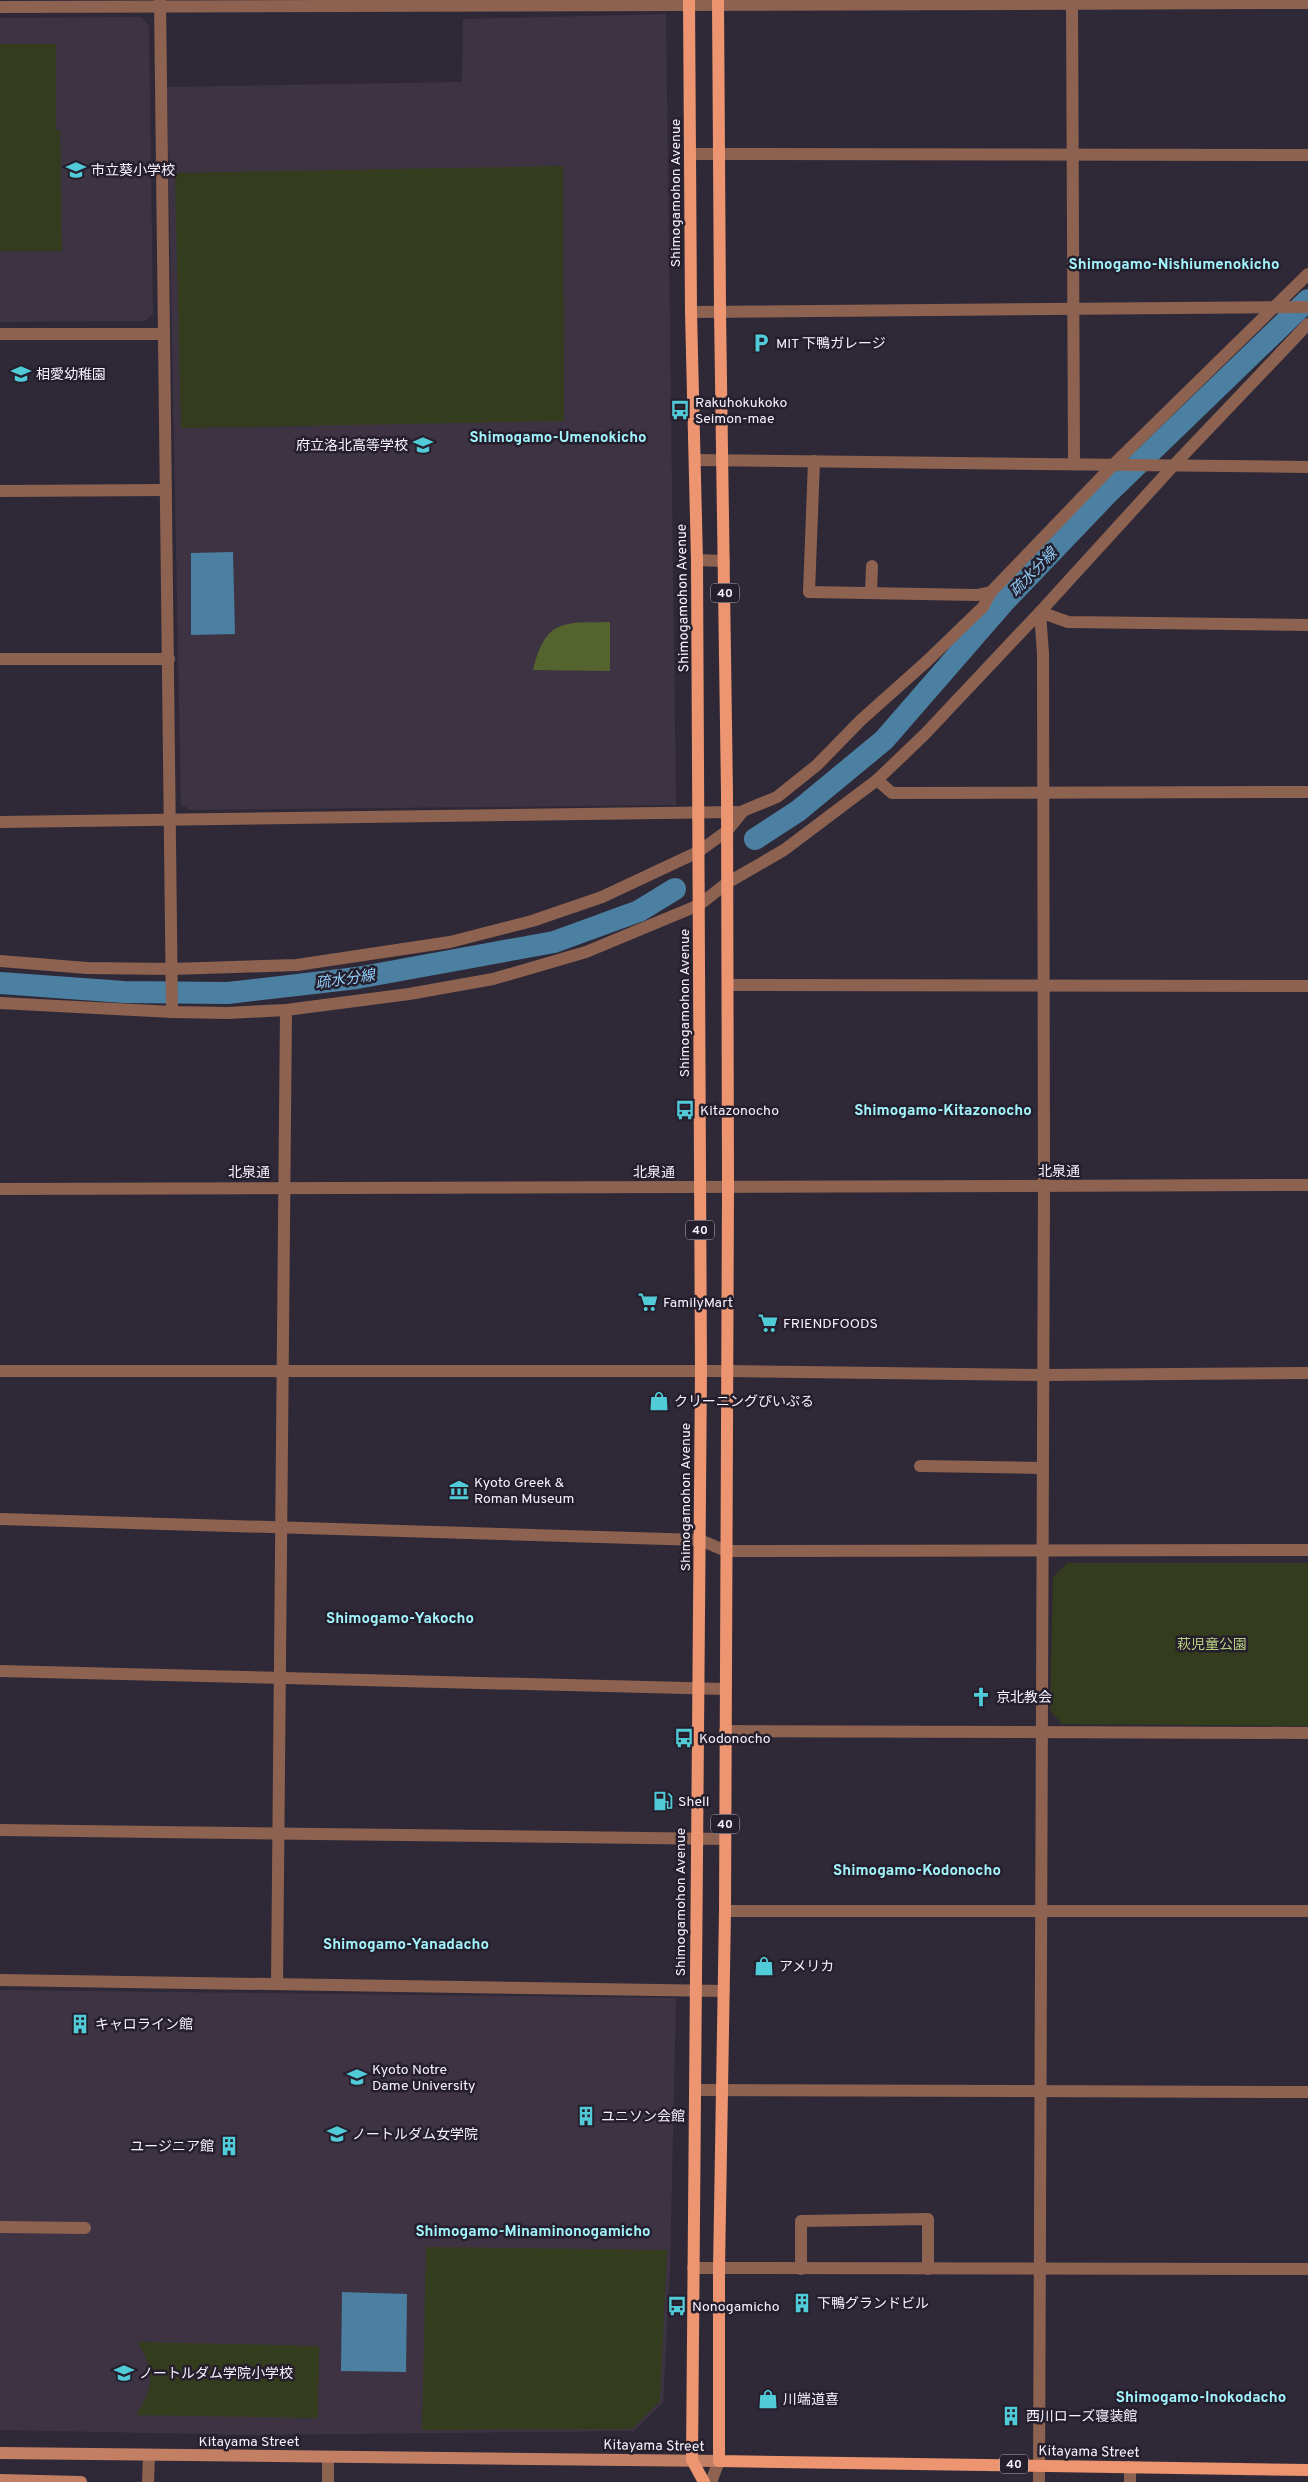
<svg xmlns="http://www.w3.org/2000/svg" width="1308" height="2482" font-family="Overpass,'Noto Sans JP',sans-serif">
	<rect width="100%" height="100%" fill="#2f2937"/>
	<g fill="#3e3342">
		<polygon points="666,14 676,805 190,810 181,804 167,87 462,82 463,19"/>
		<polygon points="141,17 149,26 153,314 145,321 0,322 0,18"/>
		<polygon points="0,1990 676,1998 670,2270 663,2403 634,2431 256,2435 0,2430"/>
	</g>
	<g fill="#333c1c">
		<polygon points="0,44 56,44 56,130 60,130 62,251 0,251"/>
		<polygon points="563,166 564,421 181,428 175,173"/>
		<polygon points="1067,1563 1308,1563 1308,1726 1062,1724 1050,1711 1053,1577"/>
		<polygon points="426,2247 667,2250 660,2401 632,2429 422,2430"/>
		<path d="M137 2342 319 2346 318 2418 136 2415C154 2389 156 2369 137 2342Z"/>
	</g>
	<path fill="#55642f" d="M610 622V671L533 670C546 618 563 623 610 622Z"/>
	<g fill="#4b80a3">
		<polygon points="233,552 235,634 191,635 191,553"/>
		<polygon points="342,2292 407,2294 406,2372 341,2371"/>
	</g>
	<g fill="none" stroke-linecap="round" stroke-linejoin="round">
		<g stroke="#4b80a3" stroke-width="22">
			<polyline points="755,839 798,811 884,740 1003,603 1108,493 1308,300"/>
			<polyline points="0,983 124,992 228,993 357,978 554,942 639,911 675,889"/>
		</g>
		<g stroke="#8d6250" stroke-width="12">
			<polyline points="809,592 977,595 991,592"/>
			<polyline points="871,592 872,566"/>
			<polyline points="926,662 983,607 991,592"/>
			<polyline points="920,1466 1043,1468"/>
			<polyline points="0,2227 85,2228"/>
			<polyline points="801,2269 801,2221 928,2219 928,2269"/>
		</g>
		<g stroke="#8d6250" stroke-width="12">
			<polyline points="160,0 172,1012"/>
			<polyline points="1072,0 1074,463"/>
			<polyline points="0,7 1308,3"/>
			<polyline points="690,154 1308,155"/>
			<polyline points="691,312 1308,307"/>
			<polyline points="0,334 164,334"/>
			<polyline points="695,460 1308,467"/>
			<polyline points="0,491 166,490"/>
			<polyline points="697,560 724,561"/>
			<polyline points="809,592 814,461"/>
			<polyline points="991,592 1115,463 1308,274"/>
			<polyline points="0,659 169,659"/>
			<polyline points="877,780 892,793 1308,792"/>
			<polyline points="0,822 737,812"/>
			<polyline points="0,961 87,968 172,969 297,965 450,942 532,921 602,897 698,852 727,831 743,811 777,797 817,765 861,720 926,662"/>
			<polyline points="728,985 1308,986"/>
			<polyline points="0,1003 172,1012 227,1013 286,1010 409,994 493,979 586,952 699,905 727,883 784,850 877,780 925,734 1040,612 1174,465 1308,324"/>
			<polyline points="0,1371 727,1371 1044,1375 1308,1373"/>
			<polyline points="0,1519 700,1540 726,1551 1308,1550"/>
			<polyline points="0,1671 725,1689"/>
			<polyline points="725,1731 1308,1733"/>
			<polyline points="0,1830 725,1839"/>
			<polyline points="725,1911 1308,1911"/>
			<polyline points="0,1980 724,1991"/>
			<polyline points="277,1984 286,1010"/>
			<polyline points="695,2090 1308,2092"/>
			<polyline points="693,2268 1308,2269"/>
			<polyline points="148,2482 149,2456"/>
			<polyline points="328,2482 328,2457"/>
			<polyline points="1039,2482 1044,1186 1043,654 1040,612 1068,622 1308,625"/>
			<polyline points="1130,2482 1130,2467"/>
		</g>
		<g stroke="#8d6250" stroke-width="12">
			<polyline points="0,1189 1308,1185"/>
			<polyline points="711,2482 719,2461"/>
		</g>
		<g stroke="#c37f63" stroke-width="12">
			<polyline points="0,2453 719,2461"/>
			<polyline points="0,2480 81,2482"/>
		</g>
		<g stroke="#ed9571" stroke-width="12">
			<polyline points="689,0 691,312 697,560 701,1371 692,2460 704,2482"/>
			<polyline points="718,0 720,311 727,794 728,1186 725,1911 719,2269 719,2461 1308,2470"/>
		</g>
	</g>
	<defs>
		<symbol id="school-bare" viewBox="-9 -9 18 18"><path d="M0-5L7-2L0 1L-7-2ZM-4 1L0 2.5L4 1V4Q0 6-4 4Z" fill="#52cbd8" stroke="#251f2d" stroke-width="2.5" paint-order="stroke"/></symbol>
		<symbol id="parking-bare" viewBox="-9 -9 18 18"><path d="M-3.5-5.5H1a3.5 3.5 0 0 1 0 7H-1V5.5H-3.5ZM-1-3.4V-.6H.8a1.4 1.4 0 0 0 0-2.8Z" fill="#52cbd8" stroke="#251f2d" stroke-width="2.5" paint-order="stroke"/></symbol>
		<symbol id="bus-bare" viewBox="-9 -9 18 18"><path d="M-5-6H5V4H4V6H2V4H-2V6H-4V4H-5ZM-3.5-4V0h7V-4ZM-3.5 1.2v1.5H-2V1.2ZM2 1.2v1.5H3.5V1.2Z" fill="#52cbd8" stroke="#251f2d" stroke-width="2.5" paint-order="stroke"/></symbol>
		<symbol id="supermarket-bare" viewBox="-9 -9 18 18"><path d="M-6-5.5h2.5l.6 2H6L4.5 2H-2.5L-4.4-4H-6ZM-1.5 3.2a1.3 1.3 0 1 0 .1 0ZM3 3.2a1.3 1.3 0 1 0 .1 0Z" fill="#52cbd8" stroke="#251f2d" stroke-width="2.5" paint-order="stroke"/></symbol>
		<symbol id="shop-bare" viewBox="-9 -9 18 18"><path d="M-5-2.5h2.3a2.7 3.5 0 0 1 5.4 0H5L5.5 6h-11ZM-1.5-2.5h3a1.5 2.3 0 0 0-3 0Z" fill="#52cbd8" stroke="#251f2d" stroke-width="2.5" paint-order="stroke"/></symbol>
		<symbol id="museum-bare" viewBox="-9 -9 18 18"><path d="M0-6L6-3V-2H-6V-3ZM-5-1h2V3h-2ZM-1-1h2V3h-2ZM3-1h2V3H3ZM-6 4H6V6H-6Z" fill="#52cbd8" stroke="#251f2d" stroke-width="2.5" paint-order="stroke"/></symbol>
		<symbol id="church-bare" viewBox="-9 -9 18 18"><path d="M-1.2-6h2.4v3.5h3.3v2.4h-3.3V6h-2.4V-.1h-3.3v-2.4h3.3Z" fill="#52cbd8" stroke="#251f2d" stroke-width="2.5" paint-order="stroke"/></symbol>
		<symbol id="fuel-bare" viewBox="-9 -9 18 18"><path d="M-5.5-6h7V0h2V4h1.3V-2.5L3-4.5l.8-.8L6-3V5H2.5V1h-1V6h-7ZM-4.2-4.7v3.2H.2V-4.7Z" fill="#52cbd8" stroke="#251f2d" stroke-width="2.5" paint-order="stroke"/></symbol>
		<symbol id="building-bare" viewBox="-9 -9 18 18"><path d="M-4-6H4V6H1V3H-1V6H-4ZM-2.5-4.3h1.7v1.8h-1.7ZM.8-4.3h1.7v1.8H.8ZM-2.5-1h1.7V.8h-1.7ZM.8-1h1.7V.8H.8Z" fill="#52cbd8" stroke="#251f2d" stroke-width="2.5" paint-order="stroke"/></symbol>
		<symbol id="university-bare" viewBox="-9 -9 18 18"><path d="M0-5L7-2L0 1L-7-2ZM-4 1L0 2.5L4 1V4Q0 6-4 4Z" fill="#52cbd8" stroke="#251f2d" stroke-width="2.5" paint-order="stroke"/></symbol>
	</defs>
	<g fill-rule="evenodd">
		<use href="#school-bare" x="62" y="156" width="28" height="28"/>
		<use href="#parking-bare" x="747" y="329" width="28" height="28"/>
		<use href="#school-bare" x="7" y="360" width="28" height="28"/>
		<use href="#bus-bare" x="666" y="396" width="28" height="28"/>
		<use href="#school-bare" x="409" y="431" width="28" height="28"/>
		<use href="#bus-bare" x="671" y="1096" width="28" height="28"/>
		<use href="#supermarket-bare" x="634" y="1288" width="28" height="28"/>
		<use href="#supermarket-bare" x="754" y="1309" width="28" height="28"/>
		<use href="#shop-bare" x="645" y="1387" width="28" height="28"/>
		<use href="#museum-bare" x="445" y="1476" width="28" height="28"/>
		<use href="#church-bare" x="967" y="1683" width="28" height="28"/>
		<use href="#bus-bare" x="670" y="1724" width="28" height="28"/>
		<use href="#fuel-bare" x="649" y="1787" width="28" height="28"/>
		<use href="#shop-bare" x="750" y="1952" width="28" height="28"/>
		<use href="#building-bare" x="66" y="2010" width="28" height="28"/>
		<use href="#university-bare" x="343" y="2063" width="28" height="28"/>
		<use href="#building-bare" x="572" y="2102" width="28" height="28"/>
		<use href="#school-bare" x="323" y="2120" width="28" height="28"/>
		<use href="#building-bare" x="215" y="2132" width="28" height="28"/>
		<use href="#building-bare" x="788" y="2289" width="28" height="28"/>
		<use href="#bus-bare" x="663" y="2292" width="28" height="28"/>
		<use href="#school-bare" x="110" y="2359" width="28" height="28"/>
		<use href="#shop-bare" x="754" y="2385" width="28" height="28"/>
		<use href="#building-bare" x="997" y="2402" width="28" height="28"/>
	</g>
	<g text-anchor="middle" stroke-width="5" stroke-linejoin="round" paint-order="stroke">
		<g fill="#251f2d" stroke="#b7b3be" stroke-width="1">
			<rect x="711" y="583.5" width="28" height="19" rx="4"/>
			<rect x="686" y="1220.5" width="28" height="19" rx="4"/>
			<rect x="711" y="1814.5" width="28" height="19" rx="4"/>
			<rect x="1000" y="2454.5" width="28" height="19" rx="4"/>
		</g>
		<g font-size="12" font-weight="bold" fill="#f6f2fc">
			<text x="725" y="597">40</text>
			<text x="700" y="1234">40</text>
			<text x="725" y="1828">40</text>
			<text x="1014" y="2468">40</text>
		</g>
		<g font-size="14" fill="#f6f2fc" stroke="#251f2d" text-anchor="start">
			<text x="91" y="175">市立葵小学校</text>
			<text x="776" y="348">MIT 下鴨ガレージ</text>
			<text x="36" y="379">相愛幼稚園</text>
			<text x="695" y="407">Rakuhokukoko<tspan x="695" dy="16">Seimon-mae</tspan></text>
			<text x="408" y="450" text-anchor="end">府立洛北高等学校</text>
			<text x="700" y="1115">Kitazonocho</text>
			<text x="663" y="1307">FamilyMart</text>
			<text x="783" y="1328">FRIENDFOODS</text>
			<text x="674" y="1406">クリーニングぴいぷる</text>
			<text x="474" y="1487">Kyoto Greek &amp;<tspan x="474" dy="16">Roman Museum</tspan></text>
			<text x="996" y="1702">京北教会</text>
			<text x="699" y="1743">Kodonocho</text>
			<text x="678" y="1806">Shell</text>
			<text x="779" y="1971">アメリカ</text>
			<text x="95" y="2029">キャロライン館</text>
			<text x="372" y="2074">Kyoto Notre<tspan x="372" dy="16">Dame University</tspan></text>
			<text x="601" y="2121">ユニソン会館</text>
			<text x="352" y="2139">ノートルダム女学院</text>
			<text x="214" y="2151" text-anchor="end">ユージニア館</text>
			<text x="817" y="2308">下鴨グランドビル</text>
			<text x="692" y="2311">Nonogamicho</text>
			<text x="139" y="2378">ノートルダム学院小学校</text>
			<text x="783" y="2404">川端道喜</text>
			<text x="1026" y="2421">西川ローズ寝装館</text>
		</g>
		<g font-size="14" fill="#f6f2fc" stroke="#251f2d">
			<text transform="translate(675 193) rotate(-90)" y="5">Shimogamohon Avenue</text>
			<text transform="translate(682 598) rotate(-91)" y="5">Shimogamohon Avenue</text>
			<text transform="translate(684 1003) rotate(-90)" y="5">Shimogamohon Avenue</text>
			<text x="1059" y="1176">北泉通</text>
			<text x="249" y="1177">北泉通</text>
			<text x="654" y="1177">北泉通</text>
			<text transform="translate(685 1497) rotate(-90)" y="5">Shimogamohon Avenue</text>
			<text transform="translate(680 1902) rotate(-90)" y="5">Shimogamohon Avenue</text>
			<text x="249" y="2446">Kitayama Street</text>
			<text transform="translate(654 2445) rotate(1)" y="5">Kitayama Street</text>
			<text transform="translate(1089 2451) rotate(1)" y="5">Kitayama Street</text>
		</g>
		<g font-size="14" fill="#b8d07f" stroke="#251f2d">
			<text x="1212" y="1649">萩児童公園</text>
		</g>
		<g font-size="15" font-weight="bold" fill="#a2f4fd" stroke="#251f2d">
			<text x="1174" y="269">Shimogamo-Nishiumenokicho</text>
			<text x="558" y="442">Shimogamo-Umenokicho</text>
			<text x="943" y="1115">Shimogamo-Kitazonocho</text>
			<text x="400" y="1623">Shimogamo-Yakocho</text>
			<text x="917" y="1875">Shimogamo-Kodonocho</text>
			<text x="406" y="1949">Shimogamo-Yanadacho</text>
			<text x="533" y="2236">Shimogamo-Minaminonogamicho</text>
			<text x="1201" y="2402">Shimogamo-Inokodacho</text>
		</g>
		<g font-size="15" font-style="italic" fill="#91cef9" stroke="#251f2d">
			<text transform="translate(1033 572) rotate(-46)" y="5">疏水分線</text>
			<text transform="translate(345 979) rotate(-8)" y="5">疏水分線</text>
		</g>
	</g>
</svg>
